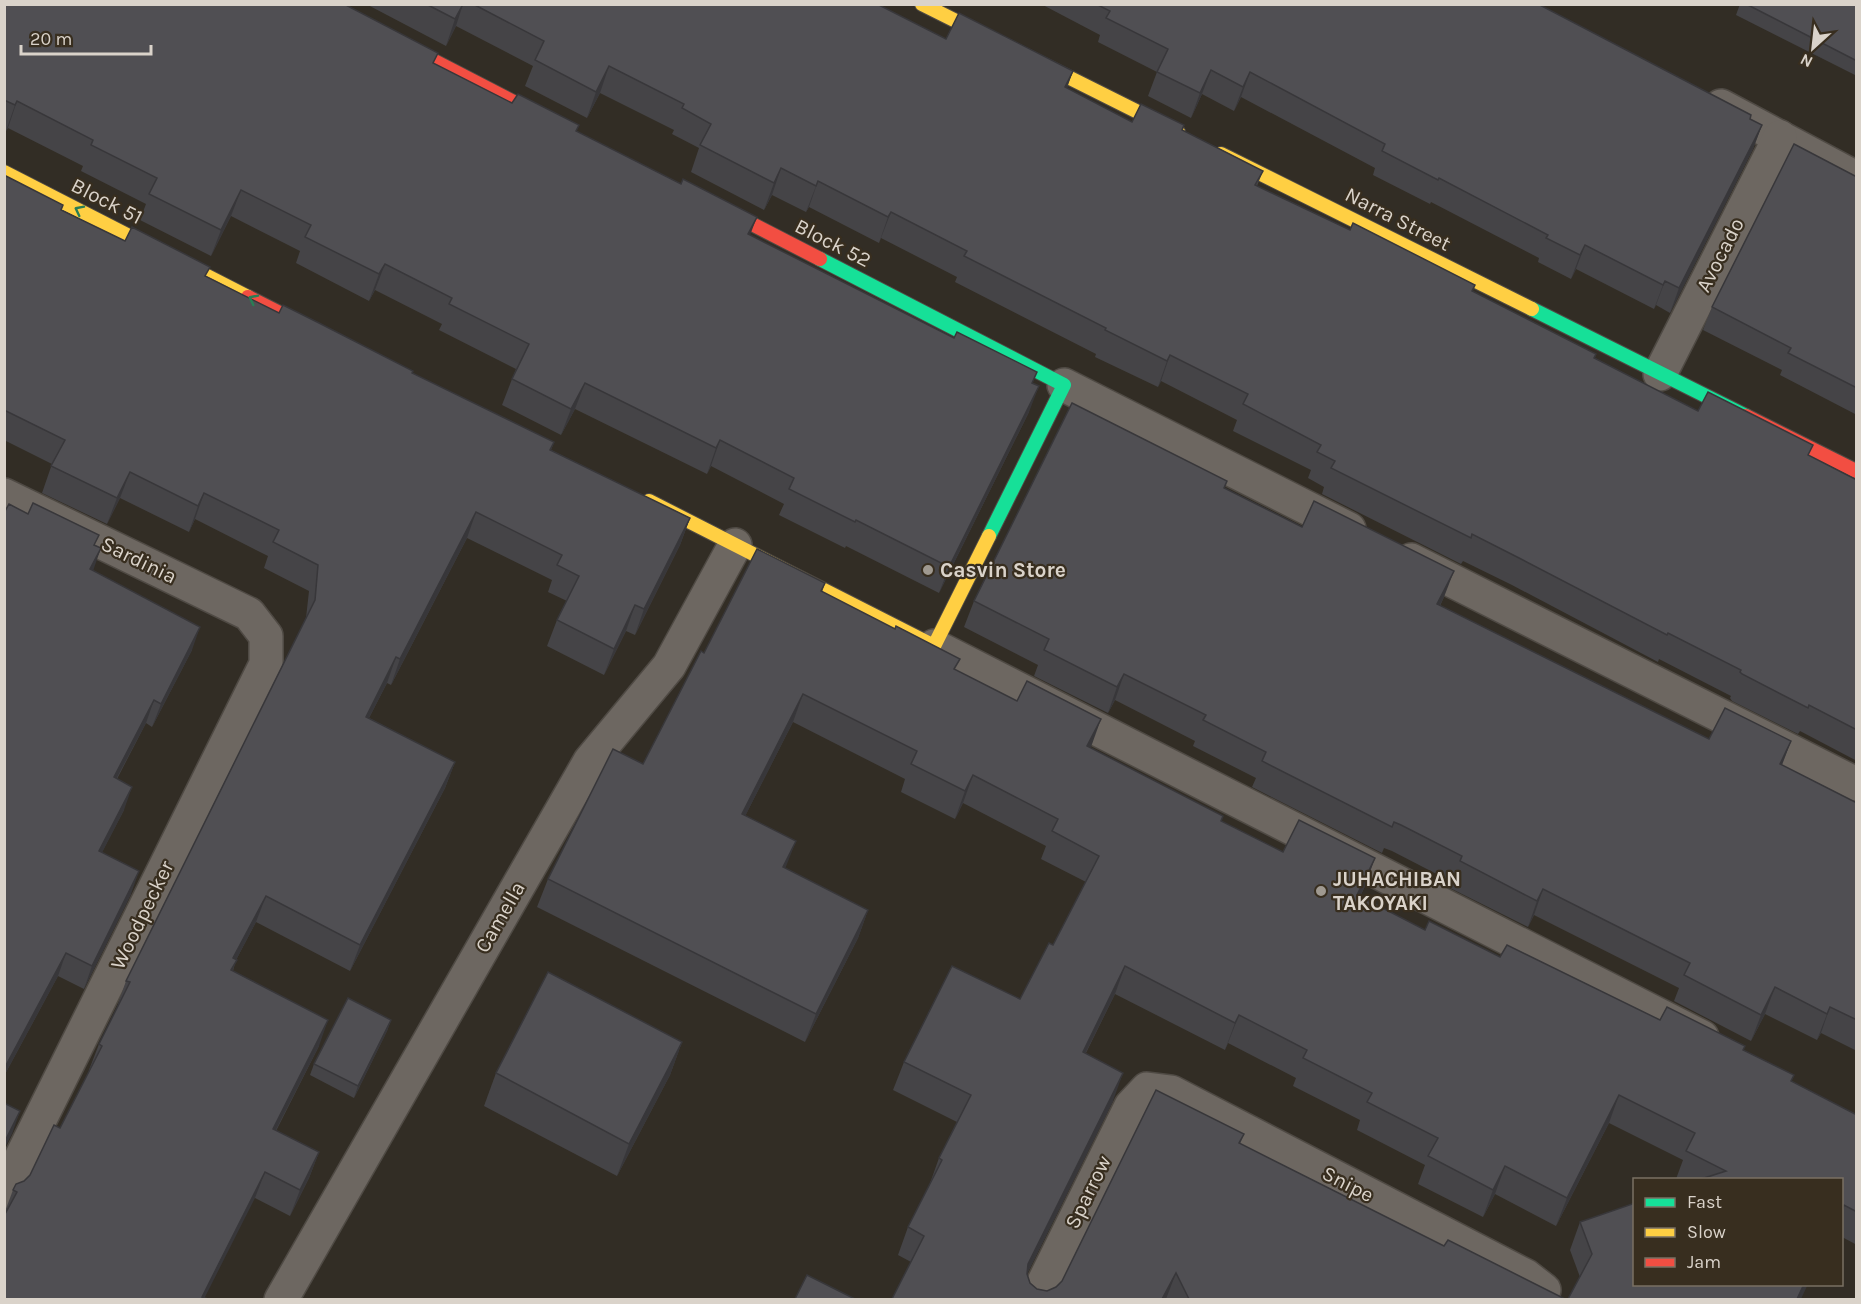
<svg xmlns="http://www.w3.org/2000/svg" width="1861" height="1304" font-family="Karla,sans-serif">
	<rect width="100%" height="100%" fill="#322d25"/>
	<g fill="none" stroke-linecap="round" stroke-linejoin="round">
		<defs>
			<g id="street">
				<polyline points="1721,106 1856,178"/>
				<polyline points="1660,374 1780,137"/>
				<polyline points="1064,385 1349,529"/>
				<polyline points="4,495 249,614 266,636 266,664 4,1192"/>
				<polyline points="1411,560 1856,784"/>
				<polyline points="934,646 1702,1037"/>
				<polyline points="281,1300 590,761 669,666 735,545"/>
				<polyline points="1035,1300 1131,1106 1147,1089 1171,1092 1526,1276 1544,1290 1541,1300"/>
			</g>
			<g id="fast">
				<polyline points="820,259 1064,385 989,536"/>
				<polyline points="1532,309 1746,416"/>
			</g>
			<g id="slow">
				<polyline points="922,4 1178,132"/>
				<polyline points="1221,154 1532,309"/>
				<polyline points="4,172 248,297"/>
				<polyline points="649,501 934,646 989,536"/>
			</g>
			<g id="jam">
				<polyline points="324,4 554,123"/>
				<polyline points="715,205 820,259"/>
				<polyline points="248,297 319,333"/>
				<polyline points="1746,416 1856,471"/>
			</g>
		</defs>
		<use href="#street" stroke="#4f4a44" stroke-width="36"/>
		<use href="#fast" stroke="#4f4a44" stroke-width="16"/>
		<use href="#slow" stroke="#4f4a44" stroke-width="16"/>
		<use href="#jam" stroke="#4f4a44" stroke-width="16"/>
		<use href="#street" stroke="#6d6761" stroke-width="33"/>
		<use href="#fast" stroke="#16e098" stroke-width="14"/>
		<use href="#slow" stroke="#ffcf43" stroke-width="14"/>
		<use href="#jam" stroke="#f24e42" stroke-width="14"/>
	</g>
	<g fill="#454447">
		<polygon points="4,4 434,64 512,103 577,132 750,235 1033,383 1029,412 939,593 846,546 845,548 779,515 784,504 711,466 707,474 575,409 561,435 502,405 512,379 516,369 439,330 442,324 375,290 369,301 296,263 300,251 231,216 211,256 140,220 146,204 81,171 83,166 8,128 6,131 4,131"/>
		<polygon points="366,4 877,4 946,39 1073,71 1067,88 1132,122 1184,125 1183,130 1263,171 1257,186 1350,230 1475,285 1473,291 1596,354 1595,358 1698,411 1809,456 1857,480 1857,761 1800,731 1798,734 1732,701 1730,698 1731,696 1659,659 1658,662 1512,585 1463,561 1461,564 1322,494 1324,487 1308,478 1311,470 1233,431 1237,420 1161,381 1158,387 1095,357 1096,354 955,282 957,277 881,238 879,243 809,207 806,212 772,195 764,210 691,172 699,148 672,134 674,130 600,93 587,118 525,86 533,66 456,26 446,46"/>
		<polygon points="1041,4 1538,4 1762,125 1753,149 1670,313 1656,305 1654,309 1576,269 1571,279 1538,262 1539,258 1431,202 1430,204 1373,175 1375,168 1241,97 1234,111 1202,94 1191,118 1148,96 1157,72 1098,42 1100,35"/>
		<polygon points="1740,4 1857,4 1857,76 1736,15"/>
		<polygon points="4,175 62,210 125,241 206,276 279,313 412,373 554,442 551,450 690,518 680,545 635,635 626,631 604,675 547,646 557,620 567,601 548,592 552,580 467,538 391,685 387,683 369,718 455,762 445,788 350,971 256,922 236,960 233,971 319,1046 276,1131 319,1152 309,1178 290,1216 255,1198 4,1299 4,1214 13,1190 24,1181 30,1175 60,1128 90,1070 89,1070 99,1044 117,1007 126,981 306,618 309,591 264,568 268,556 195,519 189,532 120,498 107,524 42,493 52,464 4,440"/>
		<polygon points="1857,177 1857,415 1780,375 1782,370 1703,330 1712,307"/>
		<polygon points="1225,488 1444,597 1440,606 1709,739 1791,741 1782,765 1857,803 1857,1051 1821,1033 1817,1040 1765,1014 1751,1041 1674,1001 1679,988 1677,987 1534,915 1528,927 1450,888 1452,882 1392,851 1384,848 1382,853 1252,787 1256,778 1193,746 1195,741 1115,700 1108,713 1034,676 1038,665 964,627 974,601"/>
		<polygon points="4,513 28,514 95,545 93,571 192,650 152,727 146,723 117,779 124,810 102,852 131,894 84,989 58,976 4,1076"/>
		<polygon points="825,583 822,592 1090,748 1223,816 1221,821 1283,852 1365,886 1360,897 1425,930 1500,957 1660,1020 1743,1050 1791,1082 1857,1115 1857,1245 1842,1237 1842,1179 1676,1179 1683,1160 1609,1123 1556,1226 1495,1194 1483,1217 1418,1184 1425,1165 1357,1130 1360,1120 1293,1086 1296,1078 1228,1043 1225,1050 1115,994 1086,1053 1113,1101 1027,1274 1030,1283 1037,1289 1047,1291 1056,1287 1244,1134 1240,1144 1444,1246 1565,1299 892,1299 911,1262 898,1255 908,1227 929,1186 939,1158 957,1122 893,1090 904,1062 1020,999 1053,945 1086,882 1041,859 1046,846 963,803 955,819 901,792 905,779 793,722 745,816 786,869 868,910 858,938 805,1042 537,907 548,879 643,764 704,653"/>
		<polygon points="391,1020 387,1031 354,1098 310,1075 314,1064"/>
		<polygon points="682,1042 670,1075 617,1176 484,1106 496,1073"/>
		<polygon points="1635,1203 1580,1277 1570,1250 1580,1222"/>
	</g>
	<g fill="#38373a">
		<polygon points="463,4 456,26 446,46 455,19"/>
		<polygon points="609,66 600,93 587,118 596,92"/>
		<polygon points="1211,70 1202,94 1191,118 1200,93"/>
		<polygon points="1073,71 1063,97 1065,87"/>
		<polygon points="1250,72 1241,97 1234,111 1243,87"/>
		<polygon points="17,101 8,128 6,131 15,105"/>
		<polygon points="1762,125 1753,149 1670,313 1679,288"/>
		<polygon points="781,168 772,195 764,210 774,183"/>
		<polygon points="818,181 809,207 806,212 816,186"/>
		<polygon points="241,190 231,216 211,256 221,230"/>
		<polygon points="891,212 881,238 879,243 888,217"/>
		<polygon points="757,217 747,243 748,234"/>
		<polygon points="1585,245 1576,269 1571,279 1580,255"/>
		<polygon points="385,264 375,290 369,301 379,274"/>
		<polygon points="1665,281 1656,305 1654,309 1663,285"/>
		<polygon points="1170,355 1161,381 1158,387 1167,361"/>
		<polygon points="585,383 575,409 561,435 571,409"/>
		<polygon points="1039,386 1029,412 939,593 949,567"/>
		<polygon points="720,440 711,466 707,474 716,448"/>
		<polygon points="130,472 120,498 107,524 117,498"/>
		<polygon points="204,493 195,519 189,532 198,506"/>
		<polygon points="476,512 467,538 391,685 400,659"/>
		<polygon points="690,518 680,545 635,635 644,609"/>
		<polygon points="101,548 93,571 90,569"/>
		<polygon points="1454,571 1444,597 1427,630 1437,604"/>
		<polygon points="635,605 626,631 604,675 614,649"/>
		<polygon points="200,627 192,650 152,727 161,704"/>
		<polygon points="396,657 387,683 356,743 366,717"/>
		<polygon points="1124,674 1115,700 1108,713 1117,687"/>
		<polygon points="803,694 793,722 732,842 742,814"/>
		<polygon points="154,700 146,723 105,800 114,777"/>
		<polygon points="1101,719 1091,747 1077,774 1087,746"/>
		<polygon points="1791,741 1781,767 1780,764"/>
		<polygon points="455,762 445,788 350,971 360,945"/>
		<polygon points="973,775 963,803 955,819 965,791"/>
		<polygon points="132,787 124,810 91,874 99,851"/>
		<polygon points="796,841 785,869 783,867"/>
		<polygon points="1375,858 1365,886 1347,923 1357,895"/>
		<polygon points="139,871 131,894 84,989 92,966"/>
		<polygon points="1543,889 1534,915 1528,927 1537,901"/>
		<polygon points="266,896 256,922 236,960 227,986 233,958"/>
		<polygon points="868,910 858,938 805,1042 816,1014"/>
		<polygon points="66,953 58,976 4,1076 4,1069"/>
		<polygon points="1125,966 1115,994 1072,1080 1083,1052"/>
		<polygon points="1775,987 1765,1014 1751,1041 1761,1015"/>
		<polygon points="1830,1007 1821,1033 1817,1040 1827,1014"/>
		<polygon points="1239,1015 1228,1043 1225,1050 1235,1023"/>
		<polygon points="328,1020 319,1046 263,1155 273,1129"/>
		<polygon points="391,1020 387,1031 354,1098 358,1086"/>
		<polygon points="682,1042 670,1075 617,1176 629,1144"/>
		<polygon points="1123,1073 1113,1101 1018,1292 1028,1264"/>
		<polygon points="1619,1095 1609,1123 1556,1226 1567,1198"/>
		<polygon points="20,1111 12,1134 4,1149 4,1143"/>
		<polygon points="319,1152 309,1178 290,1216 300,1190"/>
		<polygon points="1505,1166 1495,1194 1483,1217 1493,1190"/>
		<polygon points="265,1172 255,1198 204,1299 201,1299"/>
		<polygon points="1176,1273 1166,1299 1162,1299"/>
		<polygon points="1804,1284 1808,1284 1801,1299 1797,1299"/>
	</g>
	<g fill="#504f53" stroke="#38373a" stroke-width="1.5">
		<polygon points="4,4 344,4 438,53 433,63 512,103 518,94 579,125 576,131 681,184 683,179 757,217 748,234 954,338 957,332 1037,372 1032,383 1039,386 949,567 856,520 855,522 789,489 794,478 720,440 716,448 585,383 571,409 512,379 529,344 449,304 452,298 385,264 379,274 305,237 311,225 241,190 221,230 149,194 157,178 91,145 93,140 17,101 15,105 4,100"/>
		<polygon points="426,4 463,4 455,19"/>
		<polygon points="473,4 877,4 946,39 959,13 1073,71 1065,87 1132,122 1141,104 1184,125 1182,130 1263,171 1255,185 1350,230 1353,223 1475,285 1472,291 1596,354 1594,358 1698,411 1708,392 1813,445 1808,455 1857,480 1857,730 1809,705 1808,708 1742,674 1740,672 1741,670 1668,633 1667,635 1521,559 1472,534 1471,538 1331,468 1335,461 1317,452 1321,445 1243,404 1248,394 1170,355 1167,361 1105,330 1106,328 964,256 967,251 891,212 888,217 818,181 816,186 781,168 774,183 700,145 711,124 682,108 684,104 609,66 596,92 535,60 544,41"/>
		<polygon points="1096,4 1538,4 1751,115 1750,119 1762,125 1679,288 1665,281 1663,285 1585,245 1580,255 1546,238 1548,235 1439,178 1438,180 1382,151 1385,144 1250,72 1243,87 1211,70 1200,93 1157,72 1168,49 1106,18 1110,11"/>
		<polygon points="1746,4 1857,4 1857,61"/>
		<polygon points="1794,144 1857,177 1857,388 1788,353 1791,348 1712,307"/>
		<polygon points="4,175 63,205 61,210 125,241 132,227 210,267 205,276 279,313 283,305 319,323 413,371 412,373 554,442 550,450 690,518 644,609 635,605 614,649 557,620 579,576 557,565 562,555 476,512 400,659 396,657 366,717 455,762 360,945 266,896 233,958 237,960 231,970 328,1020 273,1129 319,1152 300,1190 265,1172 202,1297 208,1299 4,1299 4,1216 17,1192 13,1190 16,1184 24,1181 30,1175 54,1125 60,1128 102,1046 99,1044 130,982 126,981 315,600 318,565 273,542 279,530 204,493 198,506 130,472 117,498 51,466 65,440 4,410"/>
		<polygon points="1072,403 1227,481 1224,488 1302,527 1314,501 1454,571 1437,604 1709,739 1725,708 1791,741 1780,764 1857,803 1857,1020 1830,1007 1827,1014 1775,987 1761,1015 1684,975 1690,963 1686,961 1543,889 1537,901 1460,861 1462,856 1401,825 1394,822 1392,827 1262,761 1266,752 1203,720 1206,715 1124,674 1117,687 1044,650 1049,639 974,601"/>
		<polygon points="33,503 99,535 94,545 101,548 90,569 200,627 161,704 154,700 114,777 132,787 99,851 139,871 92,966 66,953 4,1069 4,513 9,504 28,514"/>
		<polygon points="757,549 825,583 821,591 895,629 896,626 960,659 954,669 1017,701 1027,681 1101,719 1087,746 1223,816 1221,821 1283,852 1299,820 1375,858 1357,895 1425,930 1429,921 1500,957 1507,945 1660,1020 1667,1007 1745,1046 1743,1050 1794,1075 1791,1081 1857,1115 1857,1212 1844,1205 1842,1211 1842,1179 1701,1179 1726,1171 1686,1151 1695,1133 1619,1095 1567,1198 1505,1166 1493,1190 1428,1156 1438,1138 1367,1102 1372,1093 1303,1058 1307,1050 1239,1015 1235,1023 1125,966 1083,1052 1123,1073 1028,1264 1027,1274 1030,1283 1037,1289 1047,1291 1056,1287 1062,1281 1156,1090 1244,1134 1239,1143 1444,1246 1448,1240 1565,1299 1189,1299 1176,1273 1162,1299 892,1299 924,1236 908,1227 942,1160 939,1158 971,1095 904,1062 952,966 1020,999 1049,943 1053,945 1099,856 1052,831 1058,819 973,775 965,791 911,764 917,751 803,694 742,814 796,841 783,867 868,910 816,1014 548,879 613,749 643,764 701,651 704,653"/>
		<polygon points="548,972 682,1042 629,1144 496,1073"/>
		<polygon points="348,998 391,1020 358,1086 314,1064"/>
		<polygon points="4,1103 20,1111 4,1143"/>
		<polygon points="1635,1203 1635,1284 1804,1284 1797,1299 1568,1299 1592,1254 1580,1222"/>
		<polygon points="807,1275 855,1299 795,1299"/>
	</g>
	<defs><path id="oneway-chevron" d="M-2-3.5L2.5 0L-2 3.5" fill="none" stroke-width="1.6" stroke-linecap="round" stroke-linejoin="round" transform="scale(1.5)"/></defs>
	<g stroke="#297e55">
		<use href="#oneway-chevron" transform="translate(79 210) rotate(-153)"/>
		<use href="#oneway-chevron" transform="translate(253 299) rotate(-153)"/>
	</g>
	<g fill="#9f9990" stroke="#382e1f" stroke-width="2">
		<circle cx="928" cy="570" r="6"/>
		<circle cx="1321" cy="891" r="6"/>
	</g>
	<g text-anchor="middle" stroke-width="4.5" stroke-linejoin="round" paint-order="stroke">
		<g font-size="21" fill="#dad3ca" stroke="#382e1f">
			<text transform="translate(107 201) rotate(27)" y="7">Block 51</text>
			<text transform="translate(1398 219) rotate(27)" y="7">Narra Street</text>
			<text transform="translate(833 243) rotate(27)" y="7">Block 52</text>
			<text transform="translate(1720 255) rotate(-63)" y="7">Avocado</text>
			<text transform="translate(139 560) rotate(26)" y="7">Sardinia</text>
			<text transform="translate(142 915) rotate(-64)" y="7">Woodpecker</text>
			<text transform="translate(500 917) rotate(-60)" y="7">Camella</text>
			<text transform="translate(1348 1184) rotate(27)" y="7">Snipe</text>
			<text transform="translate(1088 1192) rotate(-64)" y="7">Sparrow</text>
		</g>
		<g font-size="21" font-weight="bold" fill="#dad3ca" stroke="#382e1f" text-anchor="start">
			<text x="940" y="577">Casvin Store</text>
			<text x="1333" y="886">JUHACHIBAN<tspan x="1333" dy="24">TAKOYAKI</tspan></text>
		</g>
	</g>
	<rect width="1861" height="1304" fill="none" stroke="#dad3ca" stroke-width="12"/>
	<rect x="1633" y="1178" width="210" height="108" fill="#382e1f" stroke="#797063" stroke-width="1.5"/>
	<rect x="1645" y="1198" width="30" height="9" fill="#16e098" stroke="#797063" stroke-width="1.5"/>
	<text x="1687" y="1208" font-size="18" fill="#dad3ca">Fast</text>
	<rect x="1645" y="1228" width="30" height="9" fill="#ffcf43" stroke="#797063" stroke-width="1.5"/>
	<text x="1687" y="1238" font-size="18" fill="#dad3ca">Slow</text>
	<rect x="1645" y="1258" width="30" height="9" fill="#f24e42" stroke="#797063" stroke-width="1.5"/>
	<text x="1687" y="1268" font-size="18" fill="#dad3ca">Jam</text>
	<g transform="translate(1813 48) rotate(207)" stroke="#382e1f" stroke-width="4.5" paint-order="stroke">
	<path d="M0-4.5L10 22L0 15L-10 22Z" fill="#dad3ca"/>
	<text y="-9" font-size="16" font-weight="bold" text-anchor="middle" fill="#dad3ca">N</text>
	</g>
	<path d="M21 45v9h130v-9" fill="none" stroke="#dad3ca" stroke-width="3"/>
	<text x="30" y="45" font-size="18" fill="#dad3ca" stroke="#382e1f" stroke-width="4.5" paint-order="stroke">20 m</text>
</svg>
